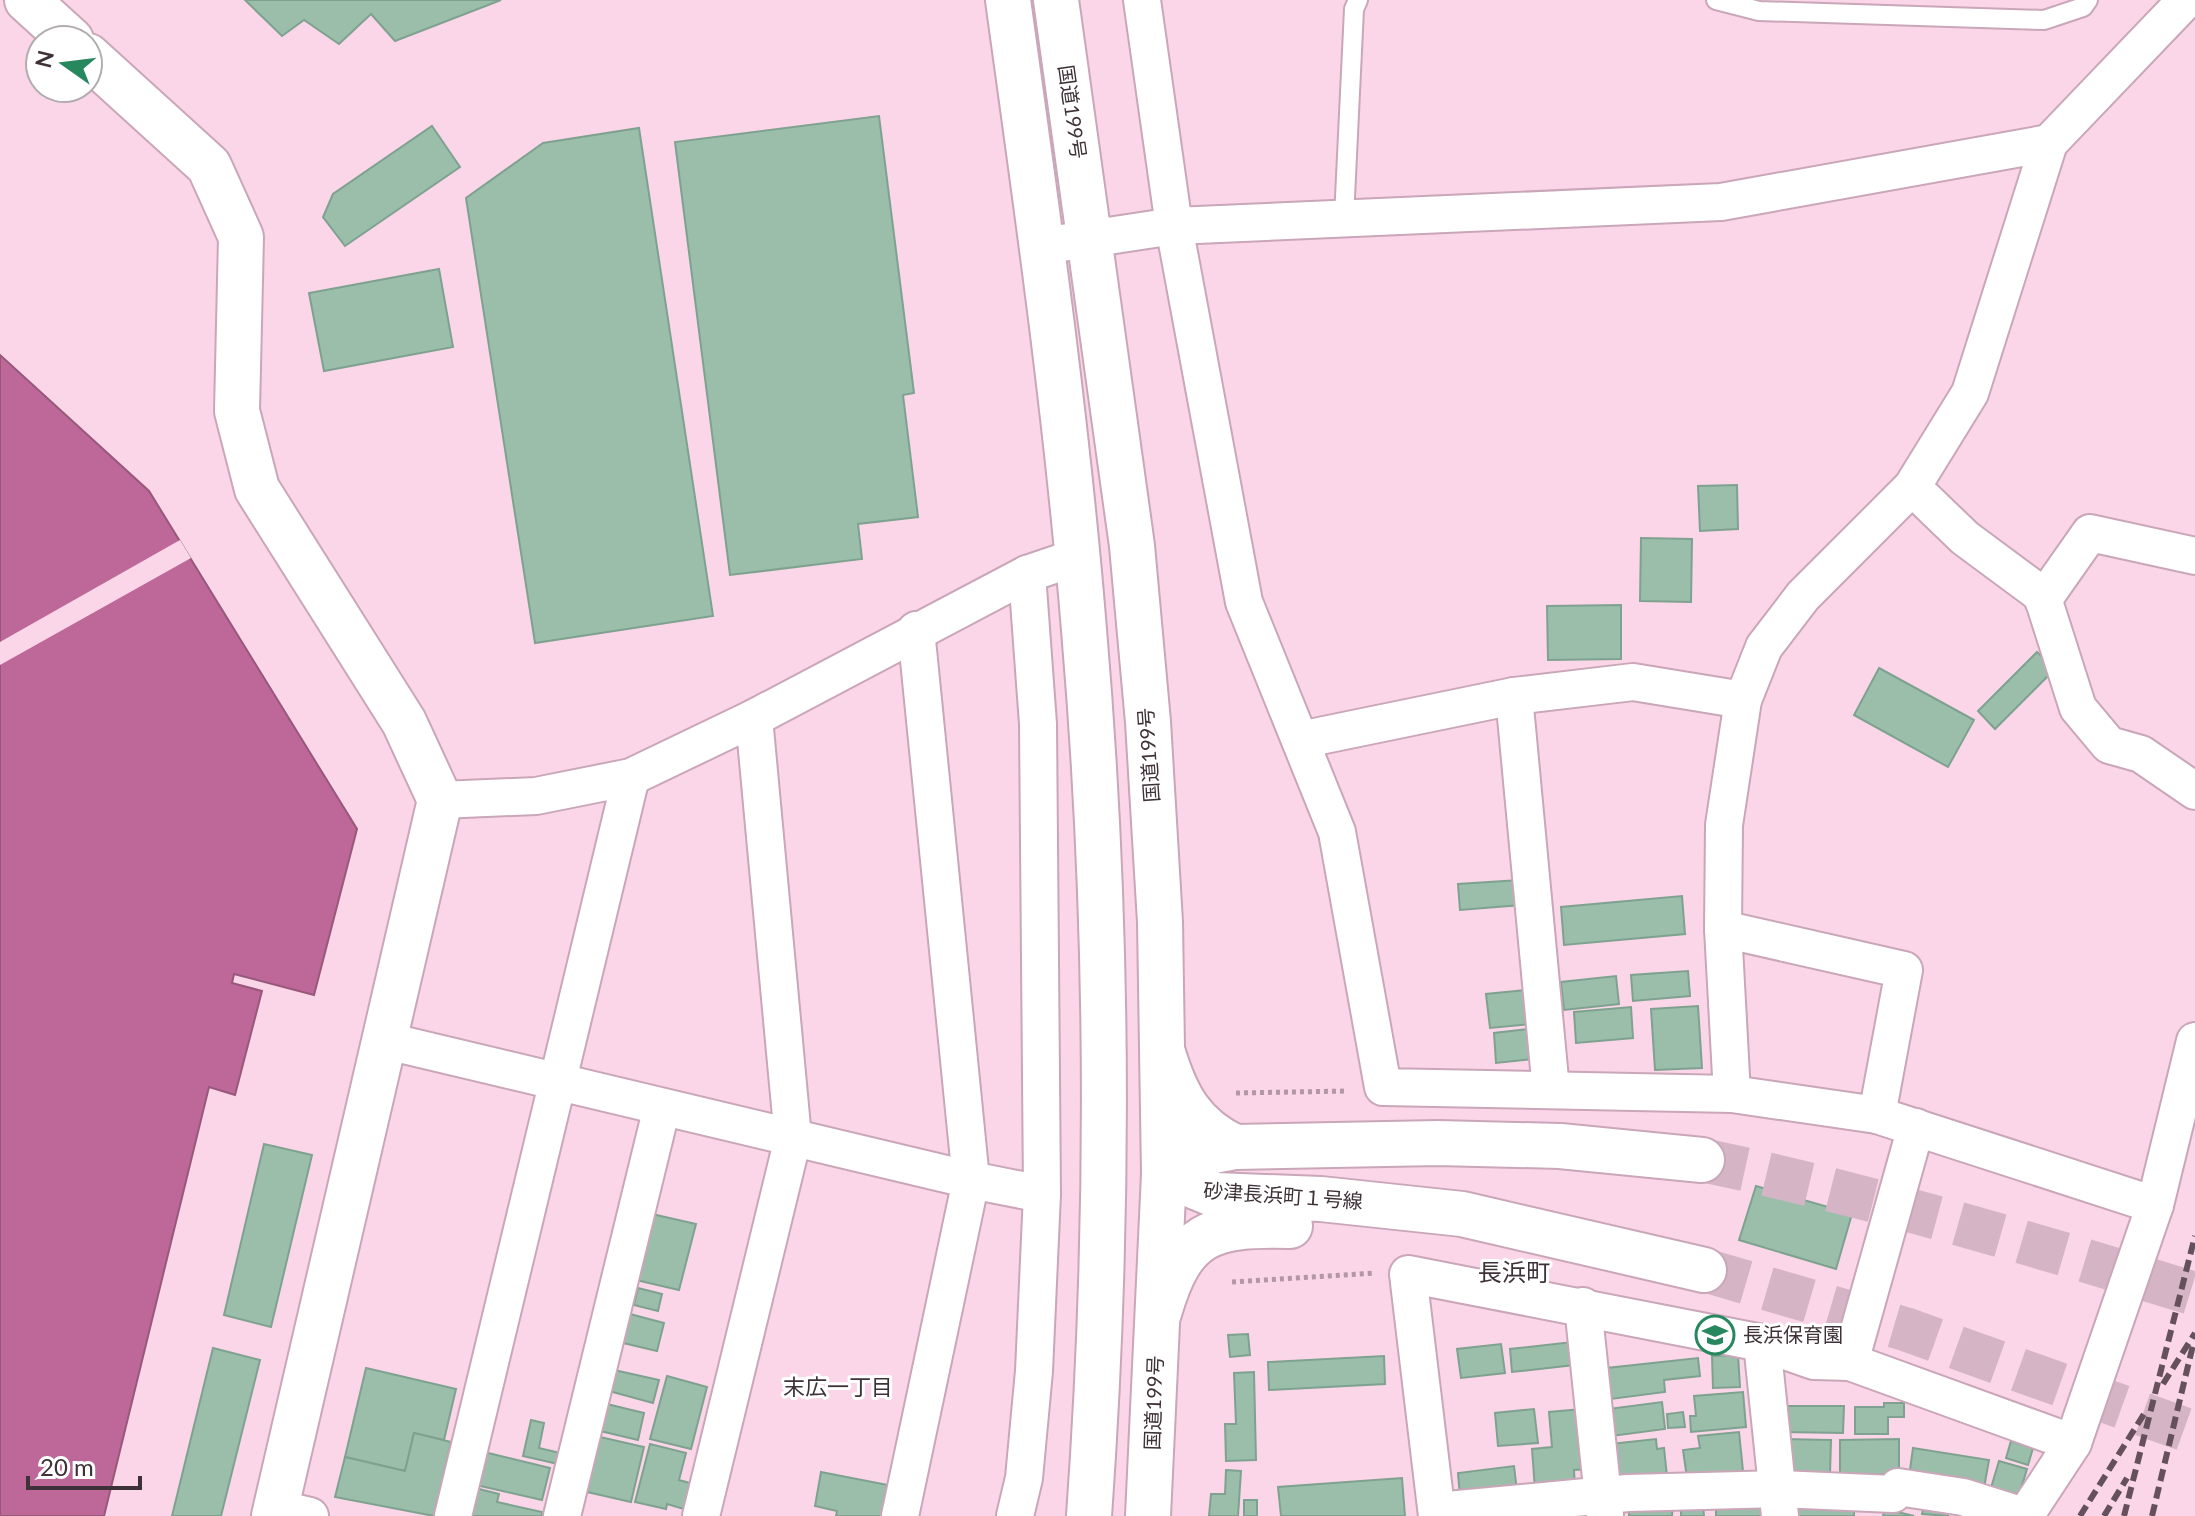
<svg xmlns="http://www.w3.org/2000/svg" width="2195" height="1516" font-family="Lato,'Noto Sans JP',sans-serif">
	<rect width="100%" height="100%" fill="#fbd6e8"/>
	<polygon fill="#bd6898" stroke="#97587b" stroke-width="2" points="0,355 149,491 357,829 314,995 234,974 232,983 262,991 235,1095 209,1087 104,1516 0,1516"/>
	<polygon fill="#fbd6e8" points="180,540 191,558 0,665 0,642"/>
	<g fill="#9abeaa" stroke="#7fa290" stroke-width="2">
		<polygon points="245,0 501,0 395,41 371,14 339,44 304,20 282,36"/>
		<polygon points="879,116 914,393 903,395 918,517 858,524 862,559 730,575 675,142"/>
		<polygon points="432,126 460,167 345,246 323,217 333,194"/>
		<polygon points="639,128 713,616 535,643 466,198 543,143"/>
		<polygon points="439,269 453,347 324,371 309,293"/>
		<polygon points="1737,485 1738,529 1700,531 1698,486"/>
		<polygon points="1641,538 1692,539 1691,602 1640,601"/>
		<polygon points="1621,605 1621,659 1548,660 1547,606"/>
		<polygon points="2037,652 2055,669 1995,729 1978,711"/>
		<polygon points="1879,668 1974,720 1948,767 1854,715"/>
		<polygon points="1519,880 1521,905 1460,910 1458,884"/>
		<polygon points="1682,896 1685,934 1564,945 1561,907"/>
		<polygon points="1688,971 1690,996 1633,1001 1631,975"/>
		<polygon points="1616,976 1619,1004 1564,1010 1561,982"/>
		<polygon points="1527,990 1531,1024 1490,1028 1486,994"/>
		<polygon points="1698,1006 1702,1068 1655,1070 1651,1009"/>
		<polygon points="1631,1007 1633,1038 1576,1043 1574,1012"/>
		<polygon points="1529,1029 1532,1059 1496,1063 1494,1033"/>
		<polygon points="264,1144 312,1155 271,1327 224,1315"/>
		<polygon points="1756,1186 1852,1214 1836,1269 1739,1240"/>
		<polygon points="652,1214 696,1224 679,1290 636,1280"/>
		<polygon points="638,1288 662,1294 658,1311 634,1305"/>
		<polygon points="630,1314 664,1323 657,1351 623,1343"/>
		<polygon points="1248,1334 1250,1355 1230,1357 1228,1335"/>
		<polygon points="1572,1342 1574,1365 1512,1372 1510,1349"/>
		<polygon points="1501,1344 1505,1373 1461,1378 1457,1349"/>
		<polygon points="213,1348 260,1360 221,1516 172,1516"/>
		<polygon points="1738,1355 1740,1387 1713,1388 1712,1356"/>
		<polygon points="1384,1356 1385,1384 1269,1390 1268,1362"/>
		<polygon points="1698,1358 1700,1376 1664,1380 1665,1392 1611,1399 1607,1368"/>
		<polygon points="366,1368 456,1389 444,1440 414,1433 405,1471 345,1457"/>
		<polygon points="614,1370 659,1380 653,1403 609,1391"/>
		<polygon points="1254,1372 1256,1460 1226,1461 1225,1424 1236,1424 1234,1373"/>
		<polygon points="667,1376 707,1387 691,1449 650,1439"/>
		<polygon points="1743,1392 1746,1427 1691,1432 1690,1416 1696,1416 1694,1396"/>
		<polygon points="1662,1402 1665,1429 1612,1436 1608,1409"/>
		<polygon points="1884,1403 1904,1403 1904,1417 1888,1417 1888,1434 1855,1434 1855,1407 1884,1407"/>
		<polygon points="607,1404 644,1413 638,1440 600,1431"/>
		<polygon points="1780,1406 1844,1406 1843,1433 1780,1432"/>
		<polygon points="1534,1409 1538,1443 1498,1446 1495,1413"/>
		<polygon points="1582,1409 1588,1469 1574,1470 1575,1487 1535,1490 1532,1449 1552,1447 1549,1412"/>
		<polygon points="1683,1412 1685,1427 1668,1428 1667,1414"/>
		<polygon points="531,1420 544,1423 539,1448 560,1453 558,1464 523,1456"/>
		<polygon points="1739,1432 1743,1471 1687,1478 1683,1450 1700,1448 1698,1436"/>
		<polygon points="414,1433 451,1442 434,1516 335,1497 345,1457 405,1471"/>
		<polygon points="600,1437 644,1447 631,1502 587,1492"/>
		<polygon points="1656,1439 1657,1449 1664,1448 1667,1476 1615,1481 1611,1444"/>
		<polygon points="1783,1439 1831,1440 1830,1474 1783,1474"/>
		<polygon points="1899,1439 1899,1473 1840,1477 1840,1440"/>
		<polygon points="2011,1441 2033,1448 2028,1465 2006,1458"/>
		<polygon points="650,1444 686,1453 679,1480 690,1483 684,1509 667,1504 666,1509 635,1502"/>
		<polygon points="1913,1448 1989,1460 1984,1488 1909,1477"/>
		<polygon points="484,1452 550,1468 542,1500 476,1485"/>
		<polygon points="1999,1461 2027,1469 2018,1499 1990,1491"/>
		<polygon points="1514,1466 1517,1491 1460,1497 1458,1473"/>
		<polygon points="1226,1470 1241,1471 1238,1516 1209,1516 1211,1494 1225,1494"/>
		<polygon points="821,1472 893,1486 887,1516 836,1516 837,1511 815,1506"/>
		<polygon points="1402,1478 1405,1516 1281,1516 1278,1487"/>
		<polygon points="475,1488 499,1494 497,1502 542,1512 542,1516 469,1516"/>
		<polygon points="1926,1499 1951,1505 1948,1516 1922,1514"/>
		<rect x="1244" y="1500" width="13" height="16"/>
		<polygon points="1716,1500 1763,1501 1762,1516 1716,1516"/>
		<polygon points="1854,1503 1854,1516 1794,1516 1793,1505"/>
		<polygon points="1629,1504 1673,1505 1672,1516 1629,1516"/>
		<polygon points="1703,1505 1704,1516 1681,1516 1681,1507"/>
		<polygon points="1885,1509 1914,1516 1883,1516"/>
	</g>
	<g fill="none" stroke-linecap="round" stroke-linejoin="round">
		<g stroke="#d5b5c5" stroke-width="44" stroke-dasharray="44 22" stroke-linecap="butt">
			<path d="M1702 1160C1870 1195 2032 1244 2195 1294"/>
			<polyline points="1704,1270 1905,1329 2195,1433"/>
		</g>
		<defs>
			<g id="lane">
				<polyline points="1716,0 1759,11 2044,20 2083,7 2088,0"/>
				<polyline points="1344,218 1354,9 1358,0"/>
			</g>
			<g id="street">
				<polyline points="1142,0 1174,226 1244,602 1337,832 1383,1087 1732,1094 1877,1115 2155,1205"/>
				<polyline points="1042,246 1174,226 1721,202 2049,143"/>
				<polyline points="1912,487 1965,538 2042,595 2078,708 2109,745 2141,754 2195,791"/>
				<polyline points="2043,600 2090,533 2195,556"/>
				<polyline points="1514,696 1551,1090"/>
				<polyline points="1300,740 1514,696 1633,682 1743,700"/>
				<polyline points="440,800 536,796 631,777 754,718 1027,574 1077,557"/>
				<polyline points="1723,929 1904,970 1877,1115"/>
				<polyline points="387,1041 971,1180 1042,1194"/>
				<polyline points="1732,1094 1723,929 1724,825 1743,700 1764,647 1803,596 1912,487 1970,393 2049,143 2186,0"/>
				<polyline points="1583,1306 1605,1516"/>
				<polyline points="1762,1343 1780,1516"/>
				<polyline points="1850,1362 2073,1443"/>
				<polyline points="276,1508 310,1516"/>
				<polyline points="1437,1511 1628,1493 1780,1489 1893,1494 1898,1487 1963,1497 2023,1516"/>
				<polyline points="453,1516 631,777"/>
				<polyline points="562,1516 662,1107"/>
				<polyline points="701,1516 793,1138 754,718"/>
				<polyline points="900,1516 971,1180 916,630"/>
				<polyline points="1015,1516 1024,1478 1034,1371 1042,1194 1038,724 1027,574"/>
				<polyline points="1437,1516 1408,1274 1762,1343 1814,1361 1850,1362 1916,1127"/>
				<polyline points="2025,1516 2073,1443 2155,1205 2195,1041"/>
			</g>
			<g id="secondary">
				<polyline points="27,0 71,40"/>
				<polyline points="88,56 209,166 241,237 237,411 257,489 404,722 440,800 274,1516"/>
				<path d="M1163 1053C1176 1096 1192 1127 1235 1147"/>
				<polyline points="1702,1160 1560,1146 1438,1143 1235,1147 1194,1155 1164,1174 1215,1195 1321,1199 1462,1214 1704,1270"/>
				<path d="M1159 1313C1182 1232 1211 1224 1290 1226"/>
			</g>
			<g id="highway">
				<path d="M1008 0C1037 209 1067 419 1084 630 1109 923 1110 1222 1089 1516"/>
				<polyline points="1056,0 1132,546 1148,722 1160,922 1164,1174 1148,1516"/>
			</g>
		</defs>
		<use href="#lane" stroke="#c9a6b8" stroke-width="22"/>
		<use href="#street" stroke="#c9a6b8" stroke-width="40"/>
		<use href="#secondary" stroke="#c9a6b8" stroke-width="48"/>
		<use href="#highway" stroke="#c9a6b8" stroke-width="48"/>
		<g stroke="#b397a5" stroke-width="5" stroke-dasharray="4 4" stroke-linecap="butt">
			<polyline points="1236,1093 1347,1091"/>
			<polyline points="1232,1282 1374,1273"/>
		</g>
		<use href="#lane" stroke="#fff" stroke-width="18"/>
		<use href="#street" stroke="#fff" stroke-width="36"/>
		<use href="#secondary" stroke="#fff" stroke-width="44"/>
		<use href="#highway" stroke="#fff" stroke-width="44"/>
		<g stroke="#64515b" stroke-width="6" stroke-dasharray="12 6" stroke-linecap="butt">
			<polyline points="2163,1384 2195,1333"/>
			<polyline points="2080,1516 2144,1414"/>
			<polyline points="2104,1516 2127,1478"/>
			<polyline points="2124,1516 2195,1236"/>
			<polyline points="2152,1516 2193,1345"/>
		</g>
	</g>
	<defs>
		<symbol id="school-ring" viewBox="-11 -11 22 22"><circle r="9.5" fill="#fff" stroke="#27875f" stroke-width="1.5"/><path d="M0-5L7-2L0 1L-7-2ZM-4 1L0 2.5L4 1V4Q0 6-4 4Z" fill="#27875f"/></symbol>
	</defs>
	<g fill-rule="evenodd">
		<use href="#school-ring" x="1693" y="1313" width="44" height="44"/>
	</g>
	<g text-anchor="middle" stroke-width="6" stroke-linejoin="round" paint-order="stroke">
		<g font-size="20" fill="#3f3138" stroke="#fff">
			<text transform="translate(1072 112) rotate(82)" y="7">国道199号</text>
			<text transform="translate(1149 755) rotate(-94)" y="7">国道199号</text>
			<text transform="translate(1283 1196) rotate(4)" y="7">砂津長浜町１号線</text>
			<text transform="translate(1154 1403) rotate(-88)" y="7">国道199号</text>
		</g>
		<g font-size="20" fill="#3f3138" stroke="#fff" text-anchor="start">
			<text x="1743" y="1342">長浜保育園</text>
		</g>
		<g font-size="22" fill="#3f3138" stroke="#fff">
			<text x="838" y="1395">末広一丁目</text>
		</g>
		<g font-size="24" fill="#3f3138" stroke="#fff">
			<text x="1514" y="1281">長浜町</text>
		</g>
	</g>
	<g transform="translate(64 64) rotate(284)"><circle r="38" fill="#ffffff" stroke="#b2adaf" stroke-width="2"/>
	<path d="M0-6L14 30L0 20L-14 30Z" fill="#27875f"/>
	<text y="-12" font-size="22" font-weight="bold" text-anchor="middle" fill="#3f3138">N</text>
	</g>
	<path d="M28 1476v12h112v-12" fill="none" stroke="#3f3138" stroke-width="4"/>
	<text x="40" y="1476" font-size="24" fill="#3f3138" stroke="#ffffff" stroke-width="6" paint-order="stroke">20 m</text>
</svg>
